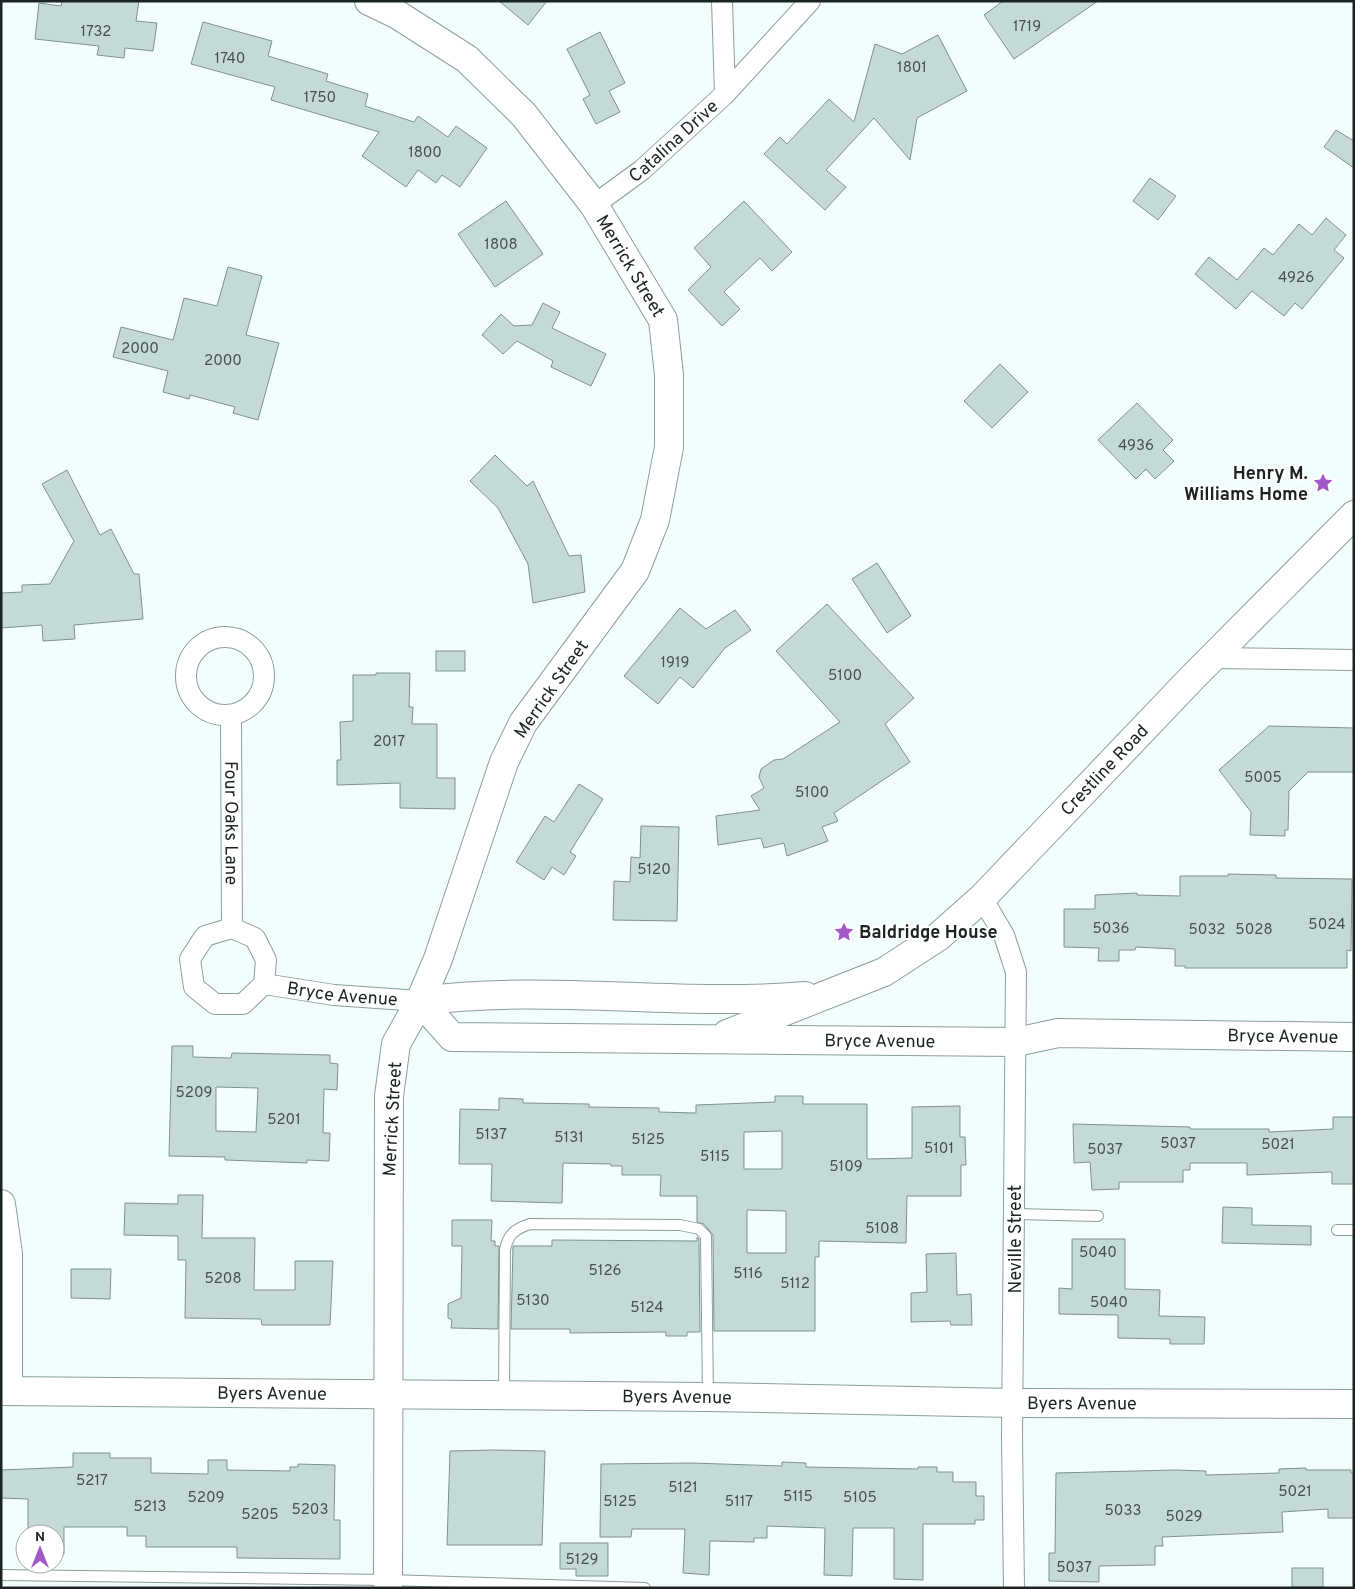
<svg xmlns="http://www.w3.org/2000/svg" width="1355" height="1589" font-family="Overpass,sans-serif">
	<rect width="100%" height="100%" fill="#f2fefd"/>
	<g fill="#c5dad7" stroke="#7e918f" fill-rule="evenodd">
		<polygon points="62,1 139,1 136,21 157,23 153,51 125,48 124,58 97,55 99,46 35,39 39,3 61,6"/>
		<polygon points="499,1 547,1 528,25"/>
		<polygon points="1003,1 1098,1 1014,59 984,15"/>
		<polygon points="203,22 272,41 268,56 328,74 326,81 368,94 365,106 414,122 418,116 448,137 456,126 487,148 460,187 442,175 436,183 418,170 406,187 362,156 379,132 271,100 275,87 191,64"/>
		<polygon points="600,32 625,83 609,91 620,112 596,124 583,99 590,95 567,49"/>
		<polygon points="938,35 967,91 917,118 910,160 874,118 826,170 846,187 825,210 764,154 780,137 787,144 829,99 854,122 875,44 902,54"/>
		<polygon points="1336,130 1354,141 1354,168 1324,147"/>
		<polygon points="1150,178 1176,196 1158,220 1133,201"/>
		<polygon points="506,201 543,254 495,287 458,234"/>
		<polygon points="744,201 792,252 772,271 760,258 724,292 740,309 722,326 688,290 711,267 694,248"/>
		<polygon points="1326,218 1346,235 1334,250 1344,258 1302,309 1295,303 1284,316 1252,291 1236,309 1195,274 1209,257 1237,280 1264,248 1273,255 1299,224 1312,235"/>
		<polygon points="228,267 262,276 246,335 279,343 258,420 233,413 235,407 190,395 189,399 163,392 168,371 113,357 121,327 173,340 184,298 217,306"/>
		<polygon points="543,303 560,312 552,328 606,354 591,386 551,367 553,361 517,341 503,354 482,335 501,314 514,326 532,325"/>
		<polygon points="1000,364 1028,392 992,428 964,401"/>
		<polygon points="1137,403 1173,440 1163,450 1174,461 1155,479 1146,469 1136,479 1098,440"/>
		<polygon points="495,455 527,486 533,481 569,556 581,555 585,592 533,603 528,564 498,508 470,481"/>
		<polygon points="67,470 100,535 111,529 134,574 139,574 143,619 74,625 75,639 43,641 42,625 1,628 1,593 22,592 22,585 50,584 74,541 42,484"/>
		<polygon points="877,563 911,616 887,633 852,579"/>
		<polygon points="827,604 914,698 885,724 910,762 834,813 838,821 822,827 828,841 787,856 784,843 764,848 761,838 718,845 716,816 760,810 751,796 764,788 759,777 761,769 774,760 783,759 840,722 776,651"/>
		<polygon points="680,608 706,629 735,610 751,630 725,648 693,688 680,677 658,704 624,676"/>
		<rect x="436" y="651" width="29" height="20"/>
		<polygon points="376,673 410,673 409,707 413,707 412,724 437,724 437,778 455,778 455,809 400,808 400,783 337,785 337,760 341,760 340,722 353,721 353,675 376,675"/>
		<polygon points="1269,726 1354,728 1354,772 1308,772 1289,791 1288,830 1285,830 1285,836 1250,835 1251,812 1219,770"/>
		<polygon points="579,784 603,799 570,852 576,856 564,875 552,867 544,880 516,862 545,816 554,822"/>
		<polygon points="641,826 679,827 677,921 613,920 614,881 630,882 631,857 640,858"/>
		<polygon points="1228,874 1276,875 1276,878 1352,879 1351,951 1347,950 1347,968 1185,968 1185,966 1175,966 1175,949 1136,947 1135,950 1119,950 1119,961 1098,961 1099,948 1064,947 1064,909 1095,909 1095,895 1137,893 1137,895 1180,896 1180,876 1228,876"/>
		<path d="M172 1046H193V1057L231 1058 232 1053 330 1055V1063L338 1064 337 1090 324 1089 323 1133H330L329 1161 307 1160V1163L225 1160V1157L169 1156ZM216 1087 258 1088 256 1132 216 1131Z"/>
		<path d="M775 1096H803V1104H867V1159L912 1158V1107L960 1106V1137H965L966 1165H961V1196H907L906 1243 819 1241V1257H815V1331H714L713 1235 704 1224 697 1222V1196H660L661 1175H622V1166H611V1164L563 1163 562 1203 491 1201 492 1164H459L460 1109 499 1110V1098L523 1099V1103L589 1104V1107L659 1108V1112L696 1113V1105L775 1102ZM782 1131V1169H744V1132ZM747 1210 786 1211V1253H747Z"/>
		<polygon points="1333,1117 1354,1117 1354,1184 1332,1184 1332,1172 1247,1175 1247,1163 1190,1163 1190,1170 1183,1170 1183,1182 1119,1182 1119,1189 1092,1190 1090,1162 1074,1163 1073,1124 1190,1127 1190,1129 1269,1129 1269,1132 1333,1129"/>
		<polygon points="178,1195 203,1195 202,1238 255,1238 254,1290 295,1290 295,1261 333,1261 330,1325 262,1325 261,1319 185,1318 186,1260 178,1260 178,1236 124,1235 125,1203 178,1204"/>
		<polygon points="1223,1207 1252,1208 1252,1225 1311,1226 1311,1245 1222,1243"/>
		<polygon points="452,1220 492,1220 491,1241 495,1241 495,1246 499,1246 498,1329 451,1328 452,1320 448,1318 448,1304 461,1298 462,1246 452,1246"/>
		<polygon points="697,1237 699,1239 700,1332 687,1332 687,1336 666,1336 666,1332 570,1333 570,1329 511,1329 513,1246 552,1246 552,1240 697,1241"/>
		<polygon points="1072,1239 1125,1239 1125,1289 1160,1290 1159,1316 1205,1317 1204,1344 1170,1344 1170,1339 1118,1338 1118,1315 1059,1314 1059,1288 1072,1289"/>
		<polygon points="956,1253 957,1295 971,1294 972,1325 951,1325 950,1321 911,1322 911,1293 927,1292 926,1254"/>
		<polygon points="71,1269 111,1269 110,1299 71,1298"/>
		<polygon points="493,1450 545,1451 542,1545 447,1545 450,1451"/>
		<polygon points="73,1453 110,1453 110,1458 151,1458 151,1473 208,1474 208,1460 227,1460 227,1470 290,1471 290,1467 298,1467 298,1464 335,1465 334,1520 340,1520 340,1559 237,1558 237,1547 146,1547 146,1536 127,1536 127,1527 64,1527 64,1554 55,1554 55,1534 28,1534 28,1499 1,1498 1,1470 73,1467"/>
		<polygon points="782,1462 806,1463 806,1467 918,1469 918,1467 937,1467 937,1472 953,1472 953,1482 976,1482 976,1496 984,1496 984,1520 975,1520 975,1524 923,1524 923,1580 894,1579 894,1528 853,1528 852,1576 824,1575 825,1528 767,1526 767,1538 754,1538 754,1542 710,1541 709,1575 683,1573 685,1529 632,1529 631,1537 600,1537 601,1464 691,1463 782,1466"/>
		<polygon points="1306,1468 1306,1470 1351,1470 1351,1473 1354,1473 1354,1518 1328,1518 1328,1509 1282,1512 1283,1532 1162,1537 1163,1546 1155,1546 1155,1565 1099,1566 1099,1582 1049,1581 1049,1553 1055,1553 1056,1473 1175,1470 1206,1471 1206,1475 1279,1473 1279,1469"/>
		<polygon points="560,1543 608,1543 608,1576 576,1576 576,1569 560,1569"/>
		<rect x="1292" y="1568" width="31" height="19"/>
	</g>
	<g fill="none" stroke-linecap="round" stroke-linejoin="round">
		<defs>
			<g id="lane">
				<polyline points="1015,1214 1098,1216"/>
				<polyline points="1337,1230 1354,1230"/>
				<path d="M504 1394 505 1250C508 1234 515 1229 530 1224L680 1225 699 1229 706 1236 708 1396"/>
				<polyline points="1,1575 388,1580 645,1588"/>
			</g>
			<g id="street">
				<polyline points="725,94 810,1"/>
				<path id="s1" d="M594 205 642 170 725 94 722 1"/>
				<circle cx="225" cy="676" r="39"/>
				<polyline points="1212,658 1354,660"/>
				<path id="s2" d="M231 715 232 928"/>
				<polyline points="982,898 1004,935 1016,972 1012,1437 1014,1588"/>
				<polygon points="232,928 255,938 266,960 264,984 243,1004 215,1004 194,987 190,959 205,936"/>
				<path id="s3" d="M264 984 334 995 420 1001"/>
			</g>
			<g id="secondary">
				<path id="s4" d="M369 1 398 15 467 59 524 115 594 205 663 320 669 375V447L655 520 635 571 523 723 504 762 438 959 420 1001 396 1044 389 1096 388 1588"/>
				<path id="s5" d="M420 1001 452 1037 1016 1042 1058 1033 1354 1037"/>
				<path d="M420 1001C547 984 677 1007 805 996"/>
				<path id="s6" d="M727 1034 884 972 938 937 982 898 1192 678 1354 515"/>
				<polyline points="1,1204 8,1254 8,1391"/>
				<path id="s7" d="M1 1391 708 1397 1014 1403 1354 1404"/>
			</g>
		</defs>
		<use href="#lane" stroke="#8b9e9c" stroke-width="12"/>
		<use href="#street" stroke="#8b9e9c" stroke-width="22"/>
		<use href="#secondary" stroke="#8b9e9c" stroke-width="30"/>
		<use href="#lane" stroke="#fff" stroke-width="10"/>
		<use href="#street" stroke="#fff" stroke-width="20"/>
		<use href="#secondary" stroke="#fff" stroke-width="28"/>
	</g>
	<defs>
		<symbol id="sight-bare" viewBox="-9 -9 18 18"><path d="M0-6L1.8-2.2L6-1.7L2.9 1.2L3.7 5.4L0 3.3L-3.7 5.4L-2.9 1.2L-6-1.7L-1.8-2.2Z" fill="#a357c9" stroke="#fff" stroke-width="2.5" paint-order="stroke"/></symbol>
	</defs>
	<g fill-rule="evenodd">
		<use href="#sight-bare" x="1309" y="469" width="28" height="28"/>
		<use href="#sight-bare" x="830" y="918" width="28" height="28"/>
	</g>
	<g text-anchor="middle" stroke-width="4" stroke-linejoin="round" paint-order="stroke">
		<g font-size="15" fill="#465250">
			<text x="1027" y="31">1719</text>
			<text x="96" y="36">1732</text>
			<text x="230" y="63">1740</text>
			<text x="912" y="72">1801</text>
			<text x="320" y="102">1750</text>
			<text x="425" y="157">1800</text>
			<text x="501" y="249">1808</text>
			<text x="1296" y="282">4926</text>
			<text x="140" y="353">2000</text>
			<text x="223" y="365">2000</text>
			<text x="1136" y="450">4936</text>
			<text x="675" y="667">1919</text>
			<text x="845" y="680">5100</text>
			<text x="389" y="746">2017</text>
			<text x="1263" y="782">5005</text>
			<text x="812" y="797">5100</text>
			<text x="654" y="874">5120</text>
			<text x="1327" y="929">5024</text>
			<text x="1111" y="933">5036</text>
			<text x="1207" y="934">5032</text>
			<text x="1254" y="934">5028</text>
			<text x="194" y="1097">5209</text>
			<text x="284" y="1124">5201</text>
			<text x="491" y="1139">5137</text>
			<text x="569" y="1142">5131</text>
			<text x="648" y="1144">5125</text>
			<text x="1178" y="1148">5037</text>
			<text x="1278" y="1149">5021</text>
			<text x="939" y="1153">5101</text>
			<text x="1105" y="1154">5037</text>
			<text x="715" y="1161">5115</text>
			<text x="846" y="1171">5109</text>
			<text x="882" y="1233">5108</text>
			<text x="1098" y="1257">5040</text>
			<text x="605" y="1275">5126</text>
			<text x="748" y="1278">5116</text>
			<text x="223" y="1283">5208</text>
			<text x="795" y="1288">5112</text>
			<text x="533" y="1305">5130</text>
			<text x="1109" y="1307">5040</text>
			<text x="647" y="1312">5124</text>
			<text x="92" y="1485">5217</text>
			<text x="683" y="1492">5121</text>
			<text x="1295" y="1496">5021</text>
			<text x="798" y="1501">5115</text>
			<text x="206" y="1502">5209</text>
			<text x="860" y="1502">5105</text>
			<text x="620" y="1506">5125</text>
			<text x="739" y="1506">5117</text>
			<text x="150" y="1511">5213</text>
			<text x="310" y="1514">5203</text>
			<text x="1123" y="1515">5033</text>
			<text x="260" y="1519">5205</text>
			<text x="1184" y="1521">5029</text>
			<text x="582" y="1564">5129</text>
			<text x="1074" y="1572">5037</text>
		</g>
		<g font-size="18" fill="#1c2423" stroke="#fff">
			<text dy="6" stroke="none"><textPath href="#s1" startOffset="102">Catalina Drive</textPath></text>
			<text dy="6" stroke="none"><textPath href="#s4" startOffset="379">Merrick Street</textPath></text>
			<text transform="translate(551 689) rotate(-55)" y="6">Merrick Street</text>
			<text dy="6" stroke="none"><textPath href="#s6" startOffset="469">Crestline Road</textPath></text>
			<text dy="6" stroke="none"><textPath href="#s2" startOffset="108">Four Oaks Lane</textPath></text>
			<text dy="6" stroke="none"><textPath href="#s3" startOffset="79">Bryce Avenue</textPath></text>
			<text dy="6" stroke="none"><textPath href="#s5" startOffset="880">Bryce Avenue</textPath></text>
			<text dy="6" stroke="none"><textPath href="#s5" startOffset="476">Bryce Avenue</textPath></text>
			<text transform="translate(392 1119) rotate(-87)" y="6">Merrick Street</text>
			<text transform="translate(1015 1239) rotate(-90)" y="6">Neville Street</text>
			<text dy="6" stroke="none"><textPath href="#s7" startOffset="271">Byers Avenue</textPath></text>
			<text dy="6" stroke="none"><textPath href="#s7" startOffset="676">Byers Avenue</textPath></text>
			<text dy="6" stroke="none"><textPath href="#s7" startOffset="1081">Byers Avenue</textPath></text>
		</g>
		<g font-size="18" font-weight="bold" fill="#1c2423" stroke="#fff" text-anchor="end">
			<text x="1308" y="479">Henry M.<tspan x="1308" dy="21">Williams Home</tspan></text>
			<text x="859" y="938" text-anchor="start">Baldridge House</text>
		</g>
	</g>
	<rect width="1355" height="1589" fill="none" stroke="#1c2423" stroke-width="5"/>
	<g transform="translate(40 1549)"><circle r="24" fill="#ffffff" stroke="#a4a7a7"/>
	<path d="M0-4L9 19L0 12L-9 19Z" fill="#a357c9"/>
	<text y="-8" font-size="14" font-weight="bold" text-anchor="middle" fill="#1c2423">N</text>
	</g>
</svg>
